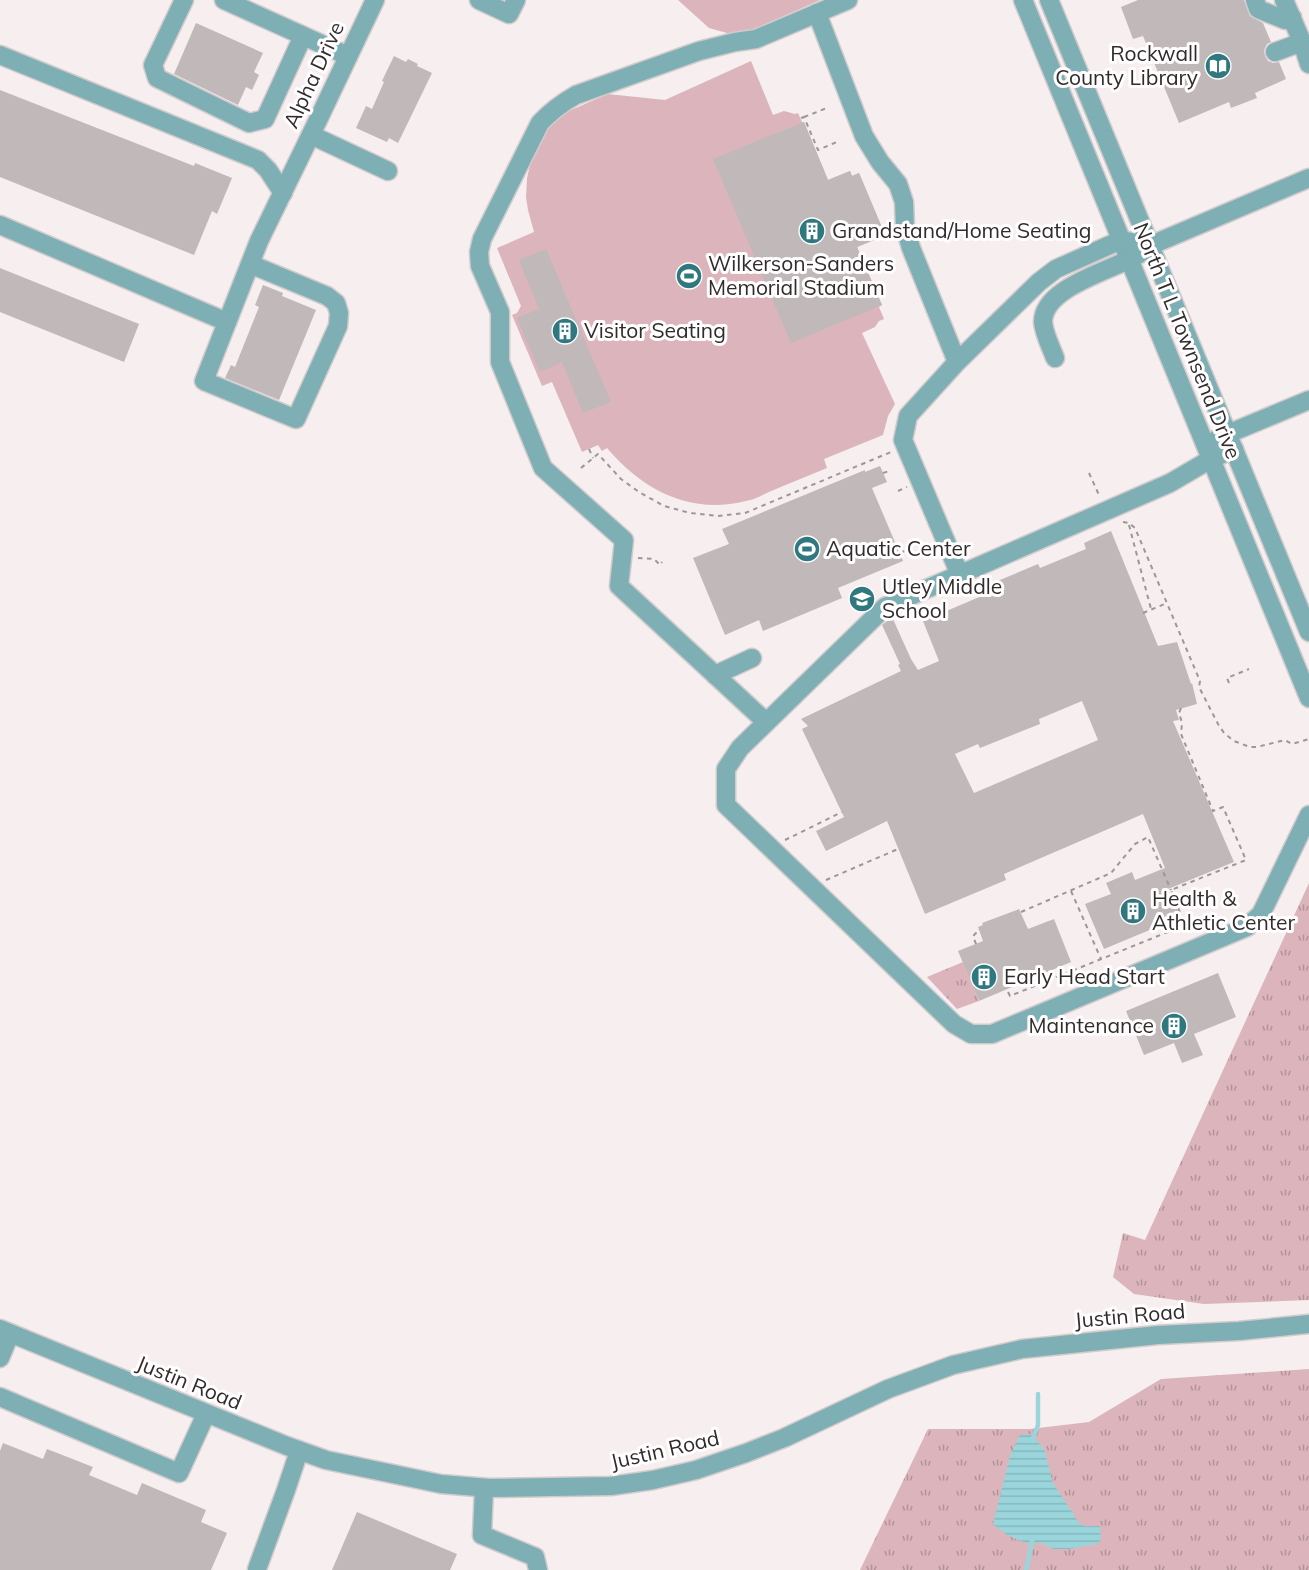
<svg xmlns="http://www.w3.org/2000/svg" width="1309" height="1570" font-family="Mulish,sans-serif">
	<defs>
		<pattern id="grass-tufts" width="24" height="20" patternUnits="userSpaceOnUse" patternTransform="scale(1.5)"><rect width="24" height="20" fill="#dbb5bb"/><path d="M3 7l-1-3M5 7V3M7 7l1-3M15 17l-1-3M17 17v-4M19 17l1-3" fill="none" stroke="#b29398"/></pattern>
		<pattern id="water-rules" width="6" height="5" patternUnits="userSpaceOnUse" patternTransform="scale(1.5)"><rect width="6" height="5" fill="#9bd5dc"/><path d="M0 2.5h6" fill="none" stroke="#86b7bd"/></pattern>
	</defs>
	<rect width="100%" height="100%" fill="#f6eeef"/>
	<g fill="url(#grass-tufts)">
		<polygon points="1309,883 1309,1300 1204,1304 1134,1294 1113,1277 1123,1233 1145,1240"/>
		<polygon points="963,962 979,1001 957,1009 927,977"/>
		<polygon points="1309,1369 1309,1570 860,1570 928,1429 1030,1429 1089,1422 1161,1379"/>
	</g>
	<g fill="#dbb5bb">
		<polygon points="678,0 820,0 746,33 727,33 709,28"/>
		<path d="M751 61 773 115 784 111 795 114 798 113 802 122H804L828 180 850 171 852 176 859 173 883 230 877 233 879 238 857 247 882 305 879 307 884 319 879 321 875 327 862 333 895 404 888 416 883 435 824 459 827 468C810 475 793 482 776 489 766 493 756 499 746 501 689 515 643 490 607 448L602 451 598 445 582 452 552 382 542 386 512 315 517 313 521 306 497 248 534 232 528 210 526 197 527 178 531 161 545 132 553 122 562 114 608 94 665 100Z"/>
	</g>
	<polygon fill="url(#water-rules)" points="1031,1434 1044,1449 1053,1483 1079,1523 1084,1526 1100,1526 1101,1540 1097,1544 1069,1549 1054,1549 1040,1543 1026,1543 1007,1535 993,1524 1010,1456 1020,1435"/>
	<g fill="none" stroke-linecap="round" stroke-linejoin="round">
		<g stroke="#9bd5dc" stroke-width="4.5">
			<polyline points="1032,1441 1038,1425 1038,1394"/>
			<polyline points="1026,1570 1032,1542 1032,1538"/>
		</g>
	</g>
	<g fill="#c0b8b9" fill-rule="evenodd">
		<polygon points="1138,0 1244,0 1250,16 1263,23 1271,42 1267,44 1264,50 1265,56 1268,61 1273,63 1279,62 1286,79 1255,93 1257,98 1231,108 1229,102 1179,123 1143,36 1133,39 1121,7"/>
		<polygon points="196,23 263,53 254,72 259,75 252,90 246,87 238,105 174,74"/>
		<polygon points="394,56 406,62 408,59 418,64 417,66 432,73 398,143 389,138 387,142 356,128 366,106 372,109 384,82 382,81"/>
		<polygon points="0,90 194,166 195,163 232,178 217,214 212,211 194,255 0,177"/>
		<polygon points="804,122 828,180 850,171 852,176 859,173 883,230 877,233 879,238 857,247 882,305 791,343 713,159"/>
		<polygon points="546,249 611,402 583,413 562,362 540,372 517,318 539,309 519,260"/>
		<polygon points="0,268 139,324 124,362 0,312"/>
		<polygon points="263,285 283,293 282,296 316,310 279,400 225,378 231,365 235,367 259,307 255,305"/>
		<polygon points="880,466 887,482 872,488 903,561 838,588 842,598 763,631 759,620 725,635 693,558 729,544 722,529 865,470 865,472"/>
		<path d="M1111 531 1158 646 1177 642 1191 684 1192 683 1197 704 1176 710 1179 720 1173 721 1234 862 1168 889 1181 917 1104 949 1085 904 1111 894 1106 883 1132 872 1135 880 1165 868 1143 814 1004 874 1006 880 925 914 887 821 826 851 816 831 844 817 802 729 808 726 801 719 901 671 898 665 900 664 882 625 892 617 911 659 918 670 939 661 923 621 991 592 988 585 1038 564 1040 568 1086 549 1084 543ZM1082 701 1098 740 974 793 955 754 978 744 980 748 1040 724 1039 719Z"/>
		<polygon points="1019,909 1028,929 1054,919 1071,962 979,1001 958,951 983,941 978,927 983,925 982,923"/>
		<polygon points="1218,973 1236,1017 1194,1034 1203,1055 1182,1063 1174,1043 1144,1055 1126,1011"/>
		<polygon points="3,1443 43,1459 47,1449 93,1467 89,1475 137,1495 142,1483 206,1510 201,1522 227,1533 211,1570 0,1570 0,1451"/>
		<polygon points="357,1512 457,1554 450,1570 332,1570"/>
	</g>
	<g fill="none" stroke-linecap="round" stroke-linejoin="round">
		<defs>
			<g id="minor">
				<polyline points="184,0 153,65 157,78 249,123 265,119 303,36"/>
				<polyline points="224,0 348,56"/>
				<polyline points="479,0 509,14 516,0"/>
				<polyline points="1023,0 1309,698"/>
				<polyline points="1049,0 1309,632"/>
				<polyline points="1255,0 1258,9 1285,20 1292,17"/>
				<polyline points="1284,0 1302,42 1309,64"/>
				<polyline points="817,13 864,136 880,162 898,184 904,202 905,227 911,248 957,362"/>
				<polyline points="1275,52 1302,42"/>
				<polyline points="0,55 258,160 268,170 283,193"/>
				<polyline points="311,135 388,171"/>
				<polyline points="0,225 227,322"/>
				<polyline points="1149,246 1309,178"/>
				<polyline points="250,264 327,296 336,303 339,313 338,326 296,419 204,381 259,241 319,118 375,0"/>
				<path d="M1055 358C1051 347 1044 334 1043 322 1043 286 1115 270 1139 254"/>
				<polyline points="1218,438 1309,400"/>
				<polyline points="1234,449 1211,459 1170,483 885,607 740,748 726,769 726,805 954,1024 971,1034 992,1034 1247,927 1261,914 1309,815"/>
				<polyline points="960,575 903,440 908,416 957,362 1039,282 1056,269 1121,240 1132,242"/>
				<polyline points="715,675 752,658"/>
				<path d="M766 722 619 586 624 540 543 468 500 362V312L480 266 479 252 482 239 540 123C551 111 562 103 576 95L699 51 735 42 756 39 848 0"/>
				<polyline points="0,1329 287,1446 326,1460 441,1484 489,1488 611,1486 653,1480 696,1470 746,1453 784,1438 888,1389 953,1365 1022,1349 1158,1335 1239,1331 1309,1324"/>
				<polyline points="0,1358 10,1334"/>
				<polyline points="0,1397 179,1473 206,1414"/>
				<polyline points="484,1488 482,1535 535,1557 538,1570"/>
				<polyline points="257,1569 286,1490 299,1451"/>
			</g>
		</defs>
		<use href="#minor" stroke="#d2cbcc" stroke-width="21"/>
		<g stroke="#9d9798" stroke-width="2" stroke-dasharray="4.5 4.5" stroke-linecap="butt">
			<polyline points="804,117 827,108"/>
			<polyline points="801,118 804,117 818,150 839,141"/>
			<polyline points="589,449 593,458"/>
			<polyline points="581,468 598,454 621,479 639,492 664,506 690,513 718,516 745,513 891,452"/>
			<polyline points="883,473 889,471"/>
			<polyline points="1089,473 1099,495"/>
			<polyline points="898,491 907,487"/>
			<polyline points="1123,522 1129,523 1135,528 1200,681 1199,687 1218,724 1224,733 1234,741 1250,747 1257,747 1285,740 1292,744 1309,739"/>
			<polyline points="1129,525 1151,609"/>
			<polyline points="900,553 920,544"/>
			<polyline points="638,558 654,559 660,565 662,562"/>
			<polyline points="1143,613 1167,603"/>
			<polyline points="1229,683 1227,678 1249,669"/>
			<polyline points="785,840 842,812"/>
			<polyline points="826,880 898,849"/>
			<polyline points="1071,891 1101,959"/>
			<polyline points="1021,912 1111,873 1135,844 1148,837 1171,890"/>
			<polyline points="976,944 973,936 979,930"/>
			<polyline points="1008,992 1010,996 1185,925 1171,890 1246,860 1223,807 1213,811 1181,734 1182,723 1179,713 1181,708"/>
		</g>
		<use href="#minor" stroke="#7dafb5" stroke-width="18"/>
	</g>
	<defs>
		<symbol id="library-disc" viewBox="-11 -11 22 22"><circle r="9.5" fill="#2f7880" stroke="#fffdfd"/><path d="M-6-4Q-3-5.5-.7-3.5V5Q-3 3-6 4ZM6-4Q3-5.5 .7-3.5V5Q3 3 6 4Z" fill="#fff"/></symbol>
		<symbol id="building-disc" viewBox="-11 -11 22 22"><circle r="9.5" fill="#2f7880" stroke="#fffdfd"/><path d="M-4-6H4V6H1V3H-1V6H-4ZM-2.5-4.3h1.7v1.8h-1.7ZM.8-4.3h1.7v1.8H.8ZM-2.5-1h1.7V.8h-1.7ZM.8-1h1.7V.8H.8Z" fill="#fff"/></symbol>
		<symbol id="stadium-disc" viewBox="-11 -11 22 22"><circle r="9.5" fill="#2f7880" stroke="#fffdfd"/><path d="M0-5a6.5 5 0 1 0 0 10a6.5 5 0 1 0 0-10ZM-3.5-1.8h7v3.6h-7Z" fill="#fff"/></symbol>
		<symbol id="school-disc" viewBox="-11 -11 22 22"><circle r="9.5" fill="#2f7880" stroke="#fffdfd"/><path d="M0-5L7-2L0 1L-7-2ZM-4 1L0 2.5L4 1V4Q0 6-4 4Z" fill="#fff"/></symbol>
	</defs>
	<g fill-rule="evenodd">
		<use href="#library-disc" x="1203" y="51" width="30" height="30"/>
		<use href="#building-disc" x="797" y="216" width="30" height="30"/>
		<use href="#stadium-disc" x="674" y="261" width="30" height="30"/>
		<use href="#building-disc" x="550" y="316" width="30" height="30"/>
		<use href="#stadium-disc" x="792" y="534" width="30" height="30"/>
		<use href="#school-disc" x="847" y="584" width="30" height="30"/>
		<use href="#building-disc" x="1118" y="896" width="30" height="30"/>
		<use href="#building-disc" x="969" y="962" width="30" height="30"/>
		<use href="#building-disc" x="1159" y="1011" width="30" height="30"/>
	</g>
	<g text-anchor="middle" stroke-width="6" stroke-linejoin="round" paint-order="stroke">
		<g font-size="21" fill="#2f2c2c" stroke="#fffdfd" text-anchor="start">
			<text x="1198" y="61" text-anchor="end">Rockwall<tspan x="1198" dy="24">County Library</tspan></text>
			<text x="832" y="238">Grandstand/Home Seating</text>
			<text x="708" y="271">Wilkerson-Sanders<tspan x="708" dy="24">Memorial Stadium</tspan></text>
			<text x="584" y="338">Visitor Seating</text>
			<text x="826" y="556">Aquatic Center</text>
			<text x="882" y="594">Utley Middle<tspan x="882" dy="24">School</tspan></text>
			<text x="1152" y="906">Health &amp;<tspan x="1152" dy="24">Athletic Center</tspan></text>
			<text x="1004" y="984">Early Head Start</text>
			<text x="1154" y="1033" text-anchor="end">Maintenance</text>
		</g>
		<g font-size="21" fill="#2f2c2c" stroke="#fffdfd">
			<text transform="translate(314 75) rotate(-65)" y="7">Alpha Drive</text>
			<text transform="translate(1187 341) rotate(68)" y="7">North T L Townsend Drive</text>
			<text transform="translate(1130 1316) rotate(-5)" y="7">Justin Road</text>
			<text transform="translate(189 1383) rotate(22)" y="7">Justin Road</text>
			<text transform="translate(665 1450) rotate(-13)" y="7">Justin Road</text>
		</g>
	</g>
</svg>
